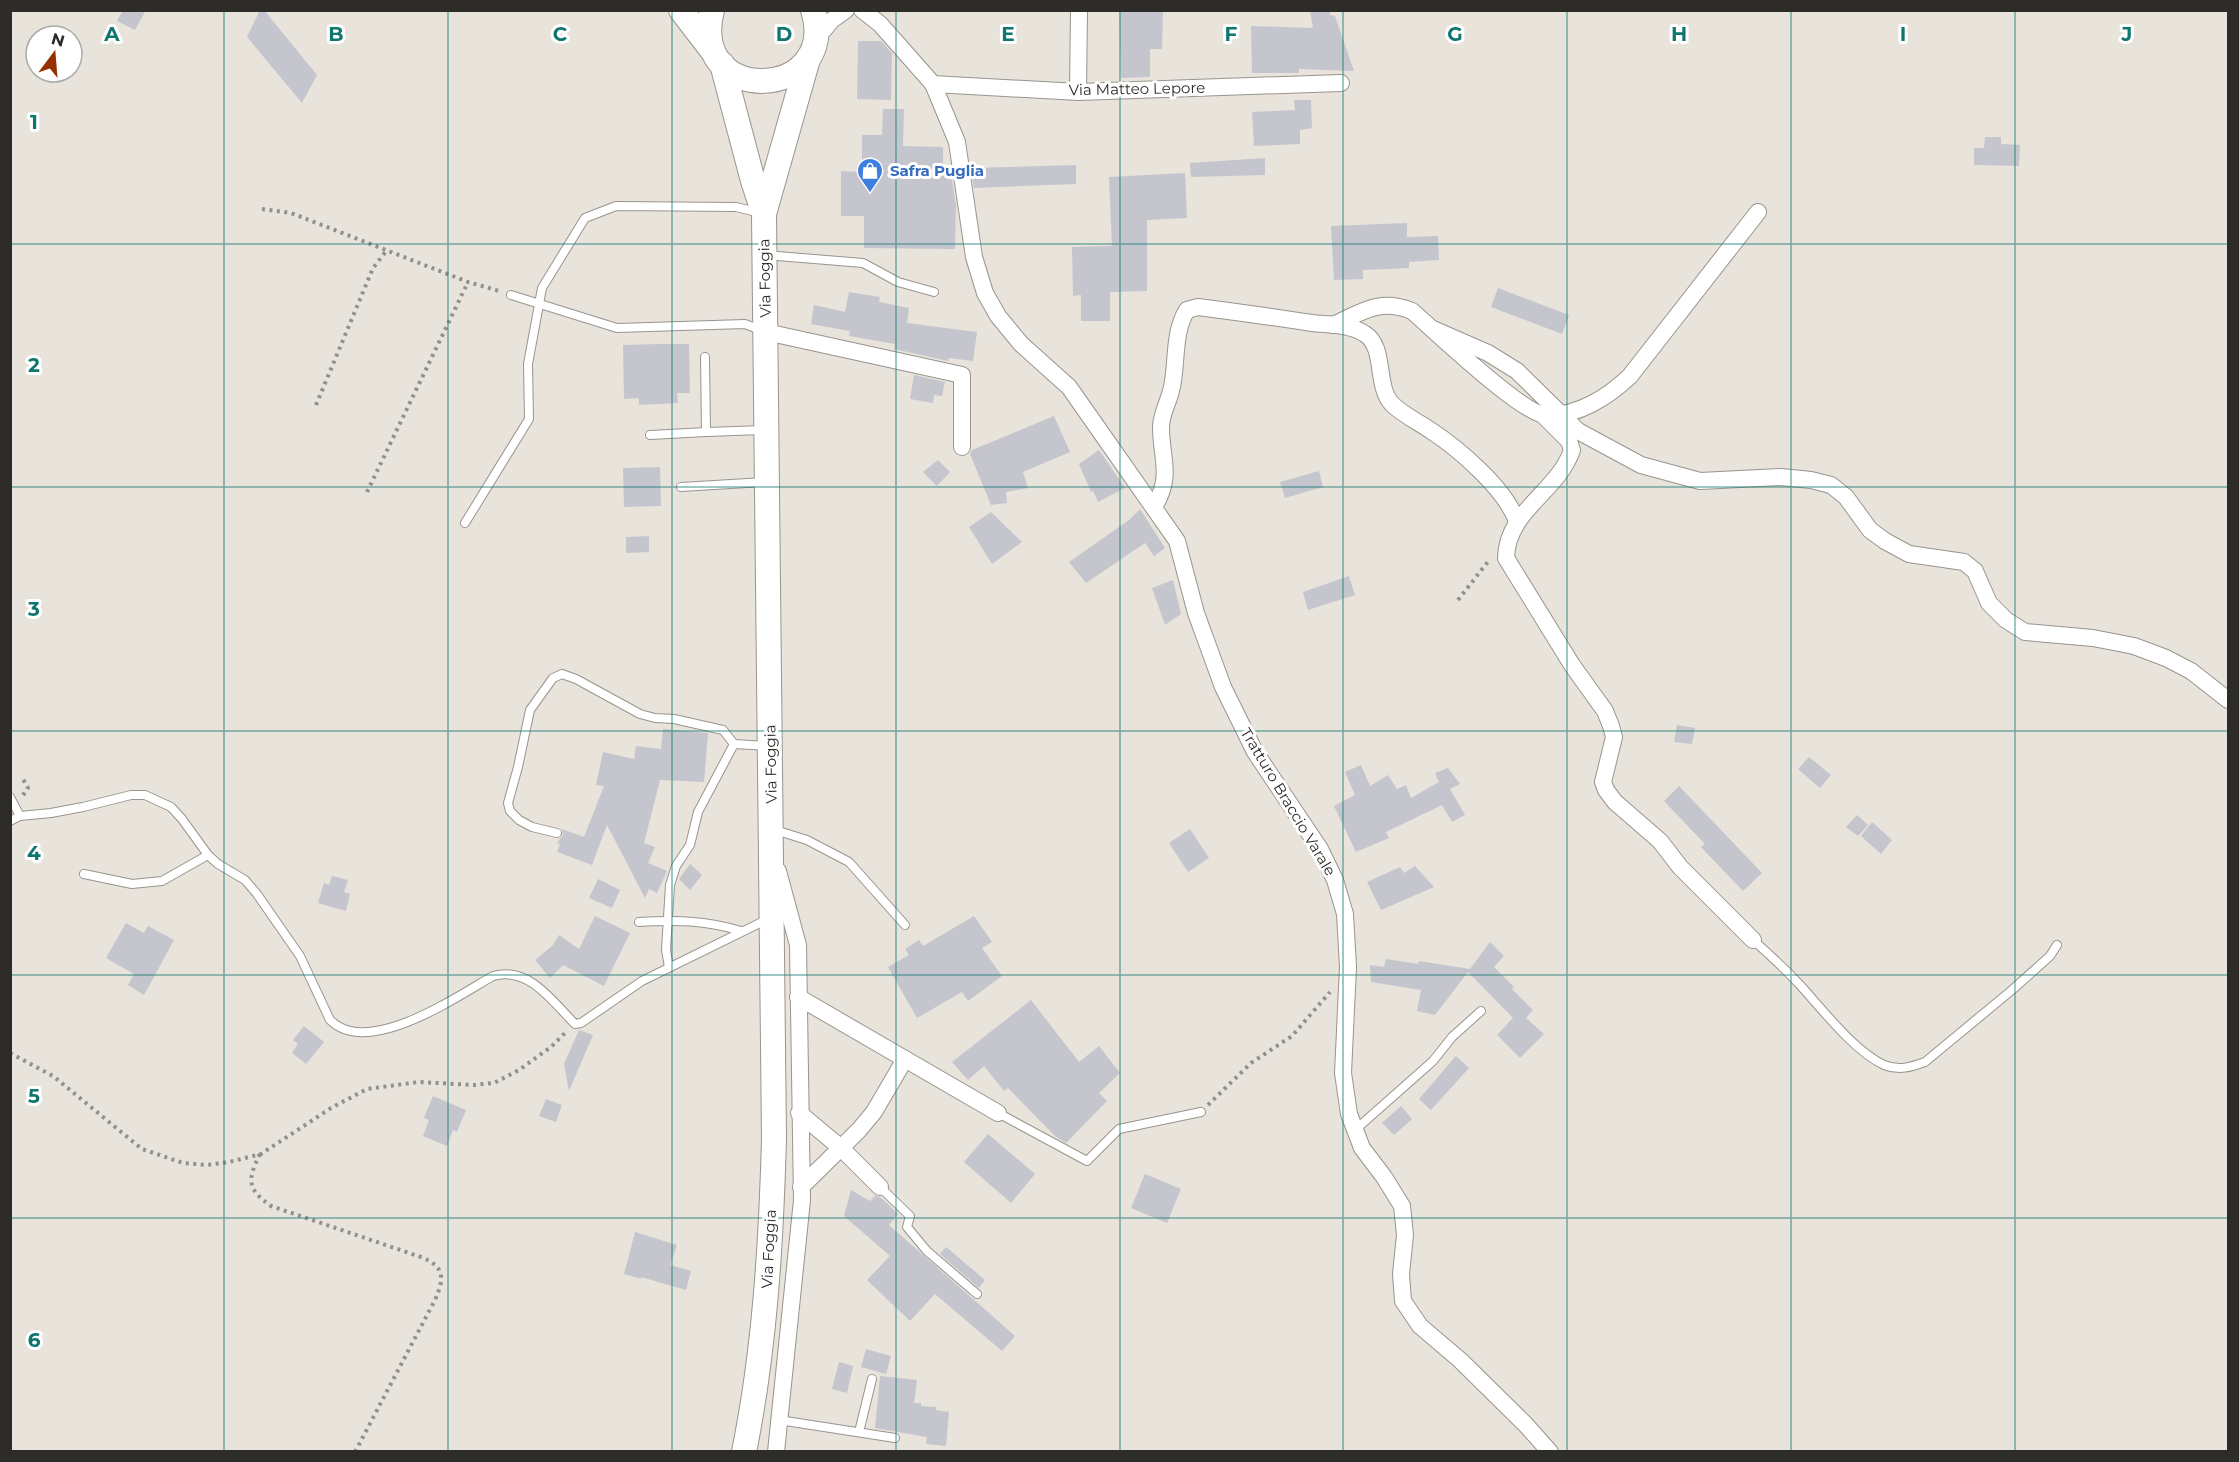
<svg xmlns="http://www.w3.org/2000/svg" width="2239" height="1462" font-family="Montserrat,sans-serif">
	<rect width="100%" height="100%" fill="#e8e3db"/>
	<g fill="#c5c5ce">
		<polygon points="123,10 146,10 135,30 117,21"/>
		<polygon points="260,10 264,10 317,75 302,103 247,37"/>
		<polygon points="1119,10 1163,10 1162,49 1150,49 1150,77 1121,78"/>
		<polygon points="1310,10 1330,10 1330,15 1335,16 1354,71 1299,69 1299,73 1252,73 1251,26 1313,28"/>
		<polygon points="858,41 881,41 892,53 891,100 857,99"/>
		<polygon points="1294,100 1311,100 1312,128 1300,130 1300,144 1254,146 1252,112 1295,110"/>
		<polygon points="883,109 904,109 903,146 943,147 943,169 950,169 956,205 955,249 864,248 864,216 841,216 841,171 862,172 862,135 882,135"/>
		<polygon points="1985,137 2001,137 2001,144 2020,145 2019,166 1974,165 1974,148 1984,148"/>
		<polygon points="1265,158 1265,175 1191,177 1190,163"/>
		<polygon points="1076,165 1076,184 974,188 971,168"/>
		<polygon points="1185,173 1187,218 1147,220 1147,291 1110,292 1110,321 1081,321 1081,295 1073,296 1072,247 1112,246 1109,177"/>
		<polygon points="1407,223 1407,237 1438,236 1439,260 1409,262 1409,268 1363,270 1363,279 1334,280 1331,226"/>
		<polygon points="1498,288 1569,315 1562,334 1491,307"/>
		<polygon points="849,292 880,297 879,302 909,308 907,323 977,332 973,361 949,358 948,361 894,349 895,344 849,336 850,331 811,324 814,305 845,312"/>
		<polygon points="658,344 689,344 690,393 677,393 678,403 639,405 639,398 624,399 623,345"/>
		<polygon points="914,375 945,382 942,396 934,395 933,403 910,399"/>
		<polygon points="1054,416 1070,452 1023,472 1028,488 1006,492 1007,503 991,505 970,454 972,450"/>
		<polygon points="1099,450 1125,488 1098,502 1093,491 1091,492 1079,464"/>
		<polygon points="938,460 950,472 937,486 923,472"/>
		<polygon points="660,467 661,506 624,507 623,468"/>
		<polygon points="1319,471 1323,487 1285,498 1280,482"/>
		<polygon points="1140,509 1165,548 1154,556 1145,543 1086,583 1069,562 1129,520"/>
		<polygon points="991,512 1022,542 992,564 969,527"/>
		<polygon points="649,536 649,552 626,553 626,537"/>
		<polygon points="1349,576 1355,595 1308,610 1303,592"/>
		<polygon points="1173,580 1181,614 1165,625 1152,588"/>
		<polygon points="1677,725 1695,728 1692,744 1674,742"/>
		<polygon points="663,729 708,733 704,782 660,780 644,843 655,847 648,863 667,871 657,893 649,889 645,898 607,825 592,865 557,852 560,844 557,843 563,835 562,829 584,837 604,786 596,785 603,752 634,759 636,746 661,749"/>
		<polygon points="1809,757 1831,775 1820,788 1798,769"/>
		<polygon points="1361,765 1370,786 1388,775 1397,789 1406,785 1411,798 1439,782 1435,773 1448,768 1460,784 1450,789 1465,815 1452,822 1442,805 1386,832 1389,838 1356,852 1334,806 1355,795 1345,772"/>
		<polygon points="1679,786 1762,873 1743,891 1701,847 1705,844 1664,801"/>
		<polygon points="1857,815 1868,825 1858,836 1846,827"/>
		<polygon points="1872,822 1892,840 1881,854 1861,836"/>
		<polygon points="1190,829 1209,858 1188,872 1169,843"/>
		<polygon points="690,864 702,875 690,890 679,879"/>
		<polygon points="1415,866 1434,887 1381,910 1367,882 1400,867 1404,873"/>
		<polygon points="332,876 348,880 344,892 350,894 346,911 318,903 324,883 329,885"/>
		<polygon points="598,879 620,890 612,908 589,898"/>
		<polygon points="595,916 630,933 604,986 563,965 550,978 535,960 553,945 559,935 579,949"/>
		<polygon points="974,916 992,942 982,948 1002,976 968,1001 962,992 917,1018 888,967 909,955 905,949 919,940 923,946"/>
		<polygon points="126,923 144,933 148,926 174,940 144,995 128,985 134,974 106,958"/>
		<polygon points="1490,942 1504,956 1494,967 1514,987 1512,989 1533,1010 1526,1018 1544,1034 1520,1058 1497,1035 1513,1018 1468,972 1435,1015 1417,1011 1421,990 1371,982 1370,965 1384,967 1386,959 1418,964 1419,961 1470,969"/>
		<polygon points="1031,1000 1079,1062 1099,1046 1120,1073 1099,1093 1107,1101 1066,1143 1055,1136 1008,1088 1004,1091 984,1066 968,1080 952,1062"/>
		<polygon points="304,1026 324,1042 306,1064 292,1053 298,1044 293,1040"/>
		<polygon points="579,1030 593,1035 569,1091 564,1064"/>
		<polygon points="1456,1056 1469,1068 1431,1110 1419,1099"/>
		<polygon points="433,1096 466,1110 457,1132 453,1130 447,1146 423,1136 429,1120 424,1118"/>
		<polygon points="546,1099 562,1105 556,1122 539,1116"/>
		<polygon points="1401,1106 1412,1119 1394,1135 1382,1123"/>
		<polygon points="988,1134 1035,1174 1011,1203 964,1162"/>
		<polygon points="1145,1174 1181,1189 1167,1223 1131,1208"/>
		<polygon points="851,1190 870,1201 875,1196 880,1197 889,1205 898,1214 889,1225 1015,1336 1002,1351 935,1294 910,1321 867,1280 890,1256 844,1216"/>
		<polygon points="635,1232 677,1245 670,1265 691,1271 686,1290 641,1277 641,1279 624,1274"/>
		<polygon points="946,1247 985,1280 979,1288 940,1254"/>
		<polygon points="866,1349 891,1356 886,1374 861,1367"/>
		<polygon points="839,1362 853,1366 847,1393 832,1389"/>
		<polygon points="880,1376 917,1380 914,1403 921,1403 921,1406 936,1407 936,1410 949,1412 946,1446 926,1444 927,1437 875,1428"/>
	</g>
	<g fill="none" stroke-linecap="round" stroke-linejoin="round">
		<defs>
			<g id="lane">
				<polyline points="765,255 863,263 898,282 934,292"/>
				<polyline points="511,295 617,328 745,324 763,331"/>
				<polyline points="705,357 706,432 764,430"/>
				<polyline points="650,435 706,432"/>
				<polyline points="681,487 765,482"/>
				<polyline points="465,523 529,419 528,364 542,288 585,218 616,206 736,207 761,213"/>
				<polyline points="10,797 20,816"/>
				<path d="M10 821 20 816 51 813 83 807 131 795H145L171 807 182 819 208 855 218 864 245 880 257 894 300 956 330 1020C368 1058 456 997 493 976 529 966 552 1001 575 1024L581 1023 642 981 770 918"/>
				<polyline points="772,829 807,840 849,862 905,925"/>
				<polyline points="557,833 532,827 519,820 510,811 508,803 518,767 530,710 553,678 562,674 576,679 640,714 655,718 674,719 723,730 734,744"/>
				<polyline points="84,874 132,884 162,881 208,855"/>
				<path d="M639 922C676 920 705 920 741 931"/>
				<path d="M1753 940C1769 954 1785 969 1800 985 1822 1009 1854 1051 1884 1065 1899 1071 1911 1067 1925 1062L2012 990 2050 956 2057 945"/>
				<polyline points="669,967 666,950 670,885 676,866 690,845 698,812 734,744 767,746"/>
				<polyline points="998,1113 1087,1161 1119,1129 1201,1112"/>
				<polyline points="1355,1130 1433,1061 1452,1037 1481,1011"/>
				<polyline points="880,1187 910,1216 907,1227 927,1251 977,1294"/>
				<polyline points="779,1420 895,1438"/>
				<polyline points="859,1432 872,1379"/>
			</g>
			<g id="street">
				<polyline points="862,10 880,24 933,84 957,142 974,257 985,293 998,316 1021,344 1069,387 1177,541 1196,613 1223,687 1255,752 1320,849 1335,880 1345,914 1348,967 1343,1073 1349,1114 1362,1148 1384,1177 1402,1206 1405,1235 1401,1274 1403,1301 1420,1326 1460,1360 1526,1425 1550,1452"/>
				<polyline points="815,40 832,20 846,10"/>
				<polyline points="933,84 1078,92 1341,83"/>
				<polyline points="1078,92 1079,10"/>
				<path d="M1333 325C1362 312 1379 298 1412 311 1434 330 1522 414 1545 415 1577 417 1608 397 1630 376L1758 212"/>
				<polyline points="1433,329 1488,353 1517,371 1578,431 1641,465 1700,481 1781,477 1811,480 1831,485 1846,497 1870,530 1885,541 1909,554 1964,562 1975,571 1989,603 2006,620 2025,632 2093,638 2134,646 2166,658 2191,671 2228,700"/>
				<polyline points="766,332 962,375 962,447"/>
				<path d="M1543 415 1569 441 1572 450C1558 492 1507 510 1506 558L1572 665 1605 711 1611 726 1614 737 1603 782 1606 790 1615 802 1660 841 1680 867 1753 940"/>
				<path d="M1154 507C1173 476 1161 459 1161 427 1161 415 1168 403 1171 391 1178 365 1172 334 1187 310L1198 307C1236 312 1274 317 1312 323 1328 325 1351 324 1365 334 1386 347 1375 386 1392 404 1403 415 1417 421 1430 430 1459 449 1506 489 1517 522"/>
				<polyline points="798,997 998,1113"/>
				<polyline points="799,1113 841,1148 880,1187"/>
				<polyline points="801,1187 859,1130 874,1112 905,1059"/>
				<polyline points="776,1452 802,1200 798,945 778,871"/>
			</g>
			<g id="secondary">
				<polyline points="681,10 711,49"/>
				<path d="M712 10C687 108 841 101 813 10"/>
				<polyline points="722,64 753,181 764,214"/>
				<path d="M744 1452C765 1348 771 1244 774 1139L764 214 808 59"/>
			</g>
		</defs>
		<use href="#lane" stroke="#99948d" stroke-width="10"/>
		<use href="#street" stroke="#99948d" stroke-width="18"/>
		<use href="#secondary" stroke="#99948d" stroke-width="26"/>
		<g stroke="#938f89" stroke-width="4" stroke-dasharray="3 4.5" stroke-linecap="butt">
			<polyline points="262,209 291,213 468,282 499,291"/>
			<polyline points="316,405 373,268 387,250"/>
			<polyline points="367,492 468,282"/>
			<polyline points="1458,600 1490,559"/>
			<polyline points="23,795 28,788 23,779"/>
			<polyline points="10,1053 53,1076 142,1149 183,1163 207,1165 229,1162 261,1154 331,1108 367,1089 419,1082 474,1085 494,1083 519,1070 551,1047 565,1033"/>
			<polyline points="1208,1105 1251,1063 1292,1036 1330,992"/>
			<path d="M260 1154C247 1180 247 1189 271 1206L421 1257C446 1267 444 1279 435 1300L355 1452"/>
		</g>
		<use href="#lane" stroke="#fff" stroke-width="8"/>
		<use href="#street" stroke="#fff" stroke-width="16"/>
		<use href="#secondary" stroke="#fff" stroke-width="24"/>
	</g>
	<path fill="none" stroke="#0f766e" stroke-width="1.5" stroke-opacity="0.55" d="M224 10V1452M448 10V1452M672 10V1452M896 10V1452M1120 10V1452M1343 10V1452M1567 10V1452M1791 10V1452M2015 10V1452M10 244H2228M10 487H2228M10 731H2228M10 975H2228M10 1218H2228"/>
	<defs>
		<symbol id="shop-pin" viewBox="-11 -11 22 30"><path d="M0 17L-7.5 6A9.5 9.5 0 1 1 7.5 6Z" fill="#3f7fe0" stroke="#fff"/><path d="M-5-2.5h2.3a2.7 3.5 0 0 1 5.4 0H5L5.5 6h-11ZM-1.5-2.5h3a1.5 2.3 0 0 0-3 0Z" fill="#fff"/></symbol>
	</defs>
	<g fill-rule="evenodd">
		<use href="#shop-pin" x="855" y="156" width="30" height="40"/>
	</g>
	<g text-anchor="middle" stroke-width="6" stroke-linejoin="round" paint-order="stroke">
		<g font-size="15" fill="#2e2c29" stroke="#fff">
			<text transform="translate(1137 89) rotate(-1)" y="5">Via Matteo Lepore</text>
			<text transform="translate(765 278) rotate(-91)" y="5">Via Foggia</text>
			<text transform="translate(771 764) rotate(-91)" y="5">Via Foggia</text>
			<text transform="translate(1288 802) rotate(59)" y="5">Tratturo Braccio Varale</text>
			<text transform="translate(769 1249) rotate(-87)" y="5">Via Foggia</text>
		</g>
		<g font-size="15" font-weight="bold" fill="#366cbe" stroke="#fff" text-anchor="start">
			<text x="890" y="176">Safra Puglia</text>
		</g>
	</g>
	<g font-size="20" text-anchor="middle" font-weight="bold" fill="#0f766e" stroke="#fff" stroke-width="6" stroke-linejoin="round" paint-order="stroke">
		<text x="112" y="41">A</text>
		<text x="336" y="41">B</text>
		<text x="560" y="41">C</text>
		<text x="784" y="41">D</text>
		<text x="1008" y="41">E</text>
		<text x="1231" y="41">F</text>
		<text x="1455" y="41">G</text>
		<text x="1679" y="41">H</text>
		<text x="1903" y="41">I</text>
		<text x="2127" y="41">J</text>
		<text x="34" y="129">1</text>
		<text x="34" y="372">2</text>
		<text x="34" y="616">3</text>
		<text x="34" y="860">4</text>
		<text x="34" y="1103">5</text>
		<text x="34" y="1347">6</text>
	</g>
	<rect width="2239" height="1462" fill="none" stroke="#2e2c29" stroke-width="24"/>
	<g transform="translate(54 54) rotate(16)"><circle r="28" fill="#ffffff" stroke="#ababa9" stroke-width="1.5"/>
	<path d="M0-4.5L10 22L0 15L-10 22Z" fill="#953000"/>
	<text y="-9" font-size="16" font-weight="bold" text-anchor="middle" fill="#2e2c29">N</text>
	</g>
</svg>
